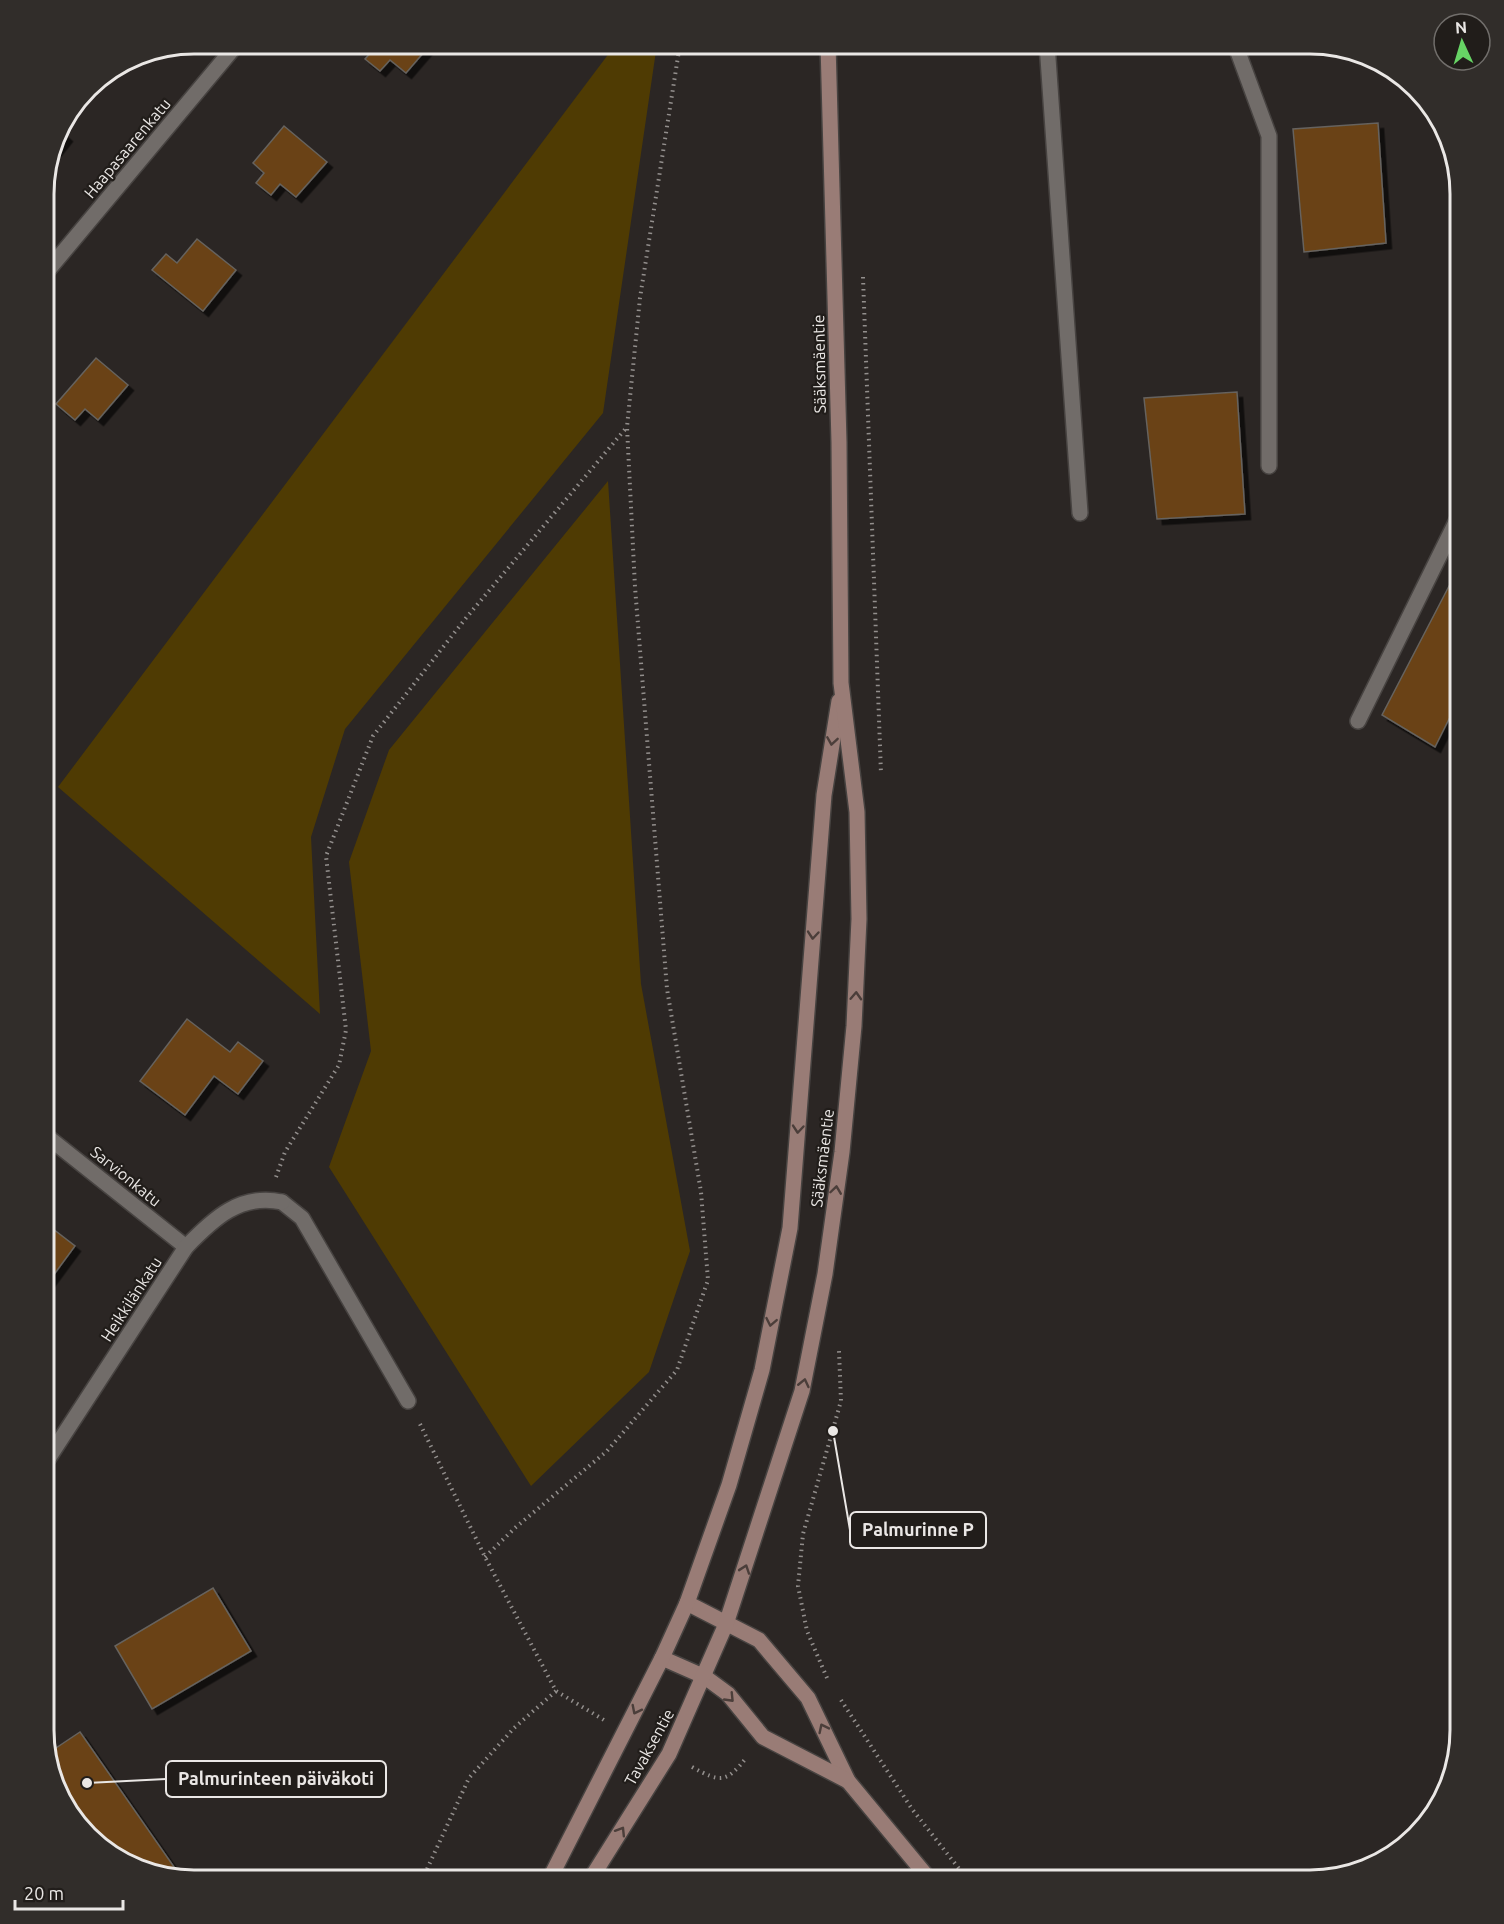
<svg xmlns="http://www.w3.org/2000/svg" width="1504" height="1924" font-family="Ubuntu,sans-serif">
	<defs>
		<filter id="shadow"><feDropShadow dx="5.5" dy="5.5" stdDeviation="0" flood-color="#0009"/></filter>
	</defs>
	<rect width="100%" height="100%" fill="#2b2624"/>
	<g fill="#4f3b03">
		<polygon points="616,44 657,44 603,413 345,729 311,837 320,1014 58,787"/>
		<polygon points="608,481 641,984 690,1251 649,1372 531,1486 329,1167 371,1051 349,862 389,750"/>
	</g>
	<g fill="#6a4312" stroke="#66625e" stroke-width="1.5" filter="url(#shadow)">
		<polygon points="367,44 431,44 406,73 390,60 380,71 365,59 374,49"/>
		<polygon points="1378,123 1386,243 1304,252 1293,129"/>
		<polygon points="284,126 327,162 296,197 280,184 271,195 256,183 264,173 253,163"/>
		<polygon points="59,129 67,136 52,155"/>
		<polygon points="197,239 236,270 203,311 152,270 166,254 177,263"/>
		<polygon points="96,358 128,385 98,420 85,409 75,420 56,404"/>
		<polygon points="1237,392 1245,514 1157,519 1144,398"/>
		<polygon points="1460,565 1460,697 1435,747 1382,715"/>
		<polygon points="187,1019 230,1052 238,1042 263,1061 238,1094 214,1076 185,1115 140,1081"/>
		<polygon points="44,1222 75,1246 44,1288"/>
		<polygon points="213,1588 251,1651 152,1709 115,1646"/>
		<polygon points="80,1732 181,1877 119,1861 69,1814 50,1752"/>
	</g>
	<g fill="none" stroke-linecap="round" stroke-linejoin="round">
		<defs>
			<g id="lane">
				<polyline points="1047,44 1080,513"/>
				<polyline points="1235,44 1269,136 1269,466"/>
				<polyline points="1358,721 1460,514"/>
				<polyline points="282,1202 302,1218 408,1401"/>
			</g>
			<g id="street">
				<polyline points="44,275 237,44"/>
				<polyline points="44,1134 186,1247"/>
				<path d="M44 1465 186 1247C213 1219 240 1193 282 1202"/>
			</g>
			<g id="secondary">
				<polyline points="687,1603 759,1640 808,1698 848,1781 930,1880"/>
				<polyline points="662,1658 705,1677 728,1694 763,1737 848,1781"/>
				<polyline points="549,1880 662,1658 687,1603 729,1485 762,1370 790,1228 824,795 839,701"/>
				<polyline points="590,1880 669,1754 726,1624 802,1391 825,1274 842,1152 854,1026 859,919 857,812 841,683 839,442 828,44"/>
			</g>
		</defs>
		<use href="#lane" stroke="#474341" stroke-width="18"/>
		<use href="#street" stroke="#474341" stroke-width="18"/>
		<use href="#secondary" stroke="#474341" stroke-width="18"/>
		<g stroke="#938f8d" stroke-width="4" stroke-dasharray="1.5 4.5" stroke-linecap="butt">
			<polyline points="863,277 881,774"/>
			<polyline points="276,1177 285,1152 339,1065 346,1030 326,856 373,736 466,618 627,427"/>
			<polyline points="420,1424 485,1557 556,1691 604,1720"/>
			<polyline points="485,1557 516,1527 607,1451 677,1370 708,1280 701,1192 667,989 635,587 627,427 640,298 680,44"/>
			<polyline points="827,1678 807,1631 798,1586 803,1534 841,1401 839,1351"/>
			<polyline points="841,1700 912,1809 968,1880"/>
			<path d="M692 1767C721 1783 726 1783 747 1757"/>
			<polyline points="422,1880 469,1778 514,1728 556,1691"/>
		</g>
		<use href="#lane" stroke="#716c69" stroke-width="15"/>
		<use href="#street" stroke="#716c69" stroke-width="15"/>
		<use href="#secondary" stroke="#997c76" stroke-width="15"/>
	</g>
	<defs><path id="oneway-chevron" d="M-2-3.5L2.5 0L-2 3.5" fill="none" stroke-width="1.6" stroke-linecap="round" stroke-linejoin="round" transform="scale(1.5)"/></defs>
	<g stroke="#4b3e3a">
		<use href="#oneway-chevron" transform="translate(832 741) rotate(99)"/>
		<use href="#oneway-chevron" transform="translate(813 935) rotate(95)"/>
		<use href="#oneway-chevron" transform="translate(856 996) rotate(-87)"/>
		<use href="#oneway-chevron" transform="translate(798 1129) rotate(95)"/>
		<use href="#oneway-chevron" transform="translate(836 1190) rotate(-82)"/>
		<use href="#oneway-chevron" transform="translate(771 1322) rotate(101)"/>
		<use href="#oneway-chevron" transform="translate(804 1383) rotate(-77)"/>
		<use href="#oneway-chevron" transform="translate(745 1569) rotate(-71)"/>
		<use href="#oneway-chevron" transform="translate(730 1698) rotate(46)"/>
		<use href="#oneway-chevron" transform="translate(636 1710) rotate(117)"/>
		<use href="#oneway-chevron" transform="translate(823 1728) rotate(-116)"/>
		<use href="#oneway-chevron" transform="translate(621 1831) rotate(-58)"/>
	</g>
	<g text-anchor="middle" stroke-width="4.5" stroke-linejoin="round" paint-order="stroke">
		<g font-size="16" fill="#eae7e5" stroke="#211d1a">
			<text transform="translate(127 148) rotate(-50)" y="6">Haapasaarenkatu</text>
			<text transform="translate(819 364) rotate(-91)" y="6">Sääksmäentie</text>
			<text transform="translate(822 1158) rotate(-83)" y="6">Sääksmäentie</text>
			<text transform="translate(126 1176) rotate(39)" y="6">Sarvionkatu</text>
			<text transform="translate(131 1299) rotate(-57)" y="6">Heikkilänkatu</text>
			<text transform="translate(649 1747) rotate(-61)" y="6">Tavaksentie</text>
		</g>
	</g>
	<path d="M0 0H1504V1924H0ZM194 54H1310A140 140 0 0 1 1450 194V1730A140 140 0 0 1 1310 1870H194A140 140 0 0 1 54 1730V194A140 140 0 0 1 194 54Z" fill="#312d2a" fill-rule="evenodd"/>
	<path fill="none" stroke="#eae7e5" stroke-width="3" d="M194 54H1310A140 140 0 0 1 1450 194V1730A140 140 0 0 1 1310 1870H194A140 140 0 0 1 54 1730V194A140 140 0 0 1 194 54Z"/>
	<path fill="none" stroke="#eae7e5" stroke-width="2" d="M833 1431L850 1530M87 1783L166 1779"/>
	<g fill="#eae7e5" stroke="#211d1a" stroke-width="2">
		<circle cx="833" cy="1431" r="6"/>
		<circle cx="87" cy="1783" r="6"/>
	</g>
	<g fill="#211d1a" stroke="#eae7e5" stroke-width="2">
		<rect x="850" y="1512" width="136" height="36" rx="6"/>
		<rect x="166" y="1761" width="220" height="36" rx="6"/>
	</g>
	<g font-size="18" text-anchor="middle" font-weight="bold" fill="#eae7e5">
		<text x="918" y="1536">Palmurinne P</text>
		<text x="276" y="1785">Palmurinteen päiväkoti</text>
	</g>
	<g transform="translate(1462 42) rotate(356)"><circle r="28" fill="#211d1a" stroke="#716e6b" stroke-width="1.5"/>
	<path d="M0-4.5L10 22L0 15L-10 22Z" fill="#67d465"/>
	<text y="-9" font-size="16" font-weight="bold" text-anchor="middle" fill="#eae7e5">N</text>
	</g>
	<path d="M15 1900v9h108v-9" fill="none" stroke="#eae7e5" stroke-width="3"/>
	<text x="24" y="1900" font-size="18" fill="#eae7e5" stroke="#211d1a" stroke-width="4.5" paint-order="stroke">20 m</text>
</svg>
